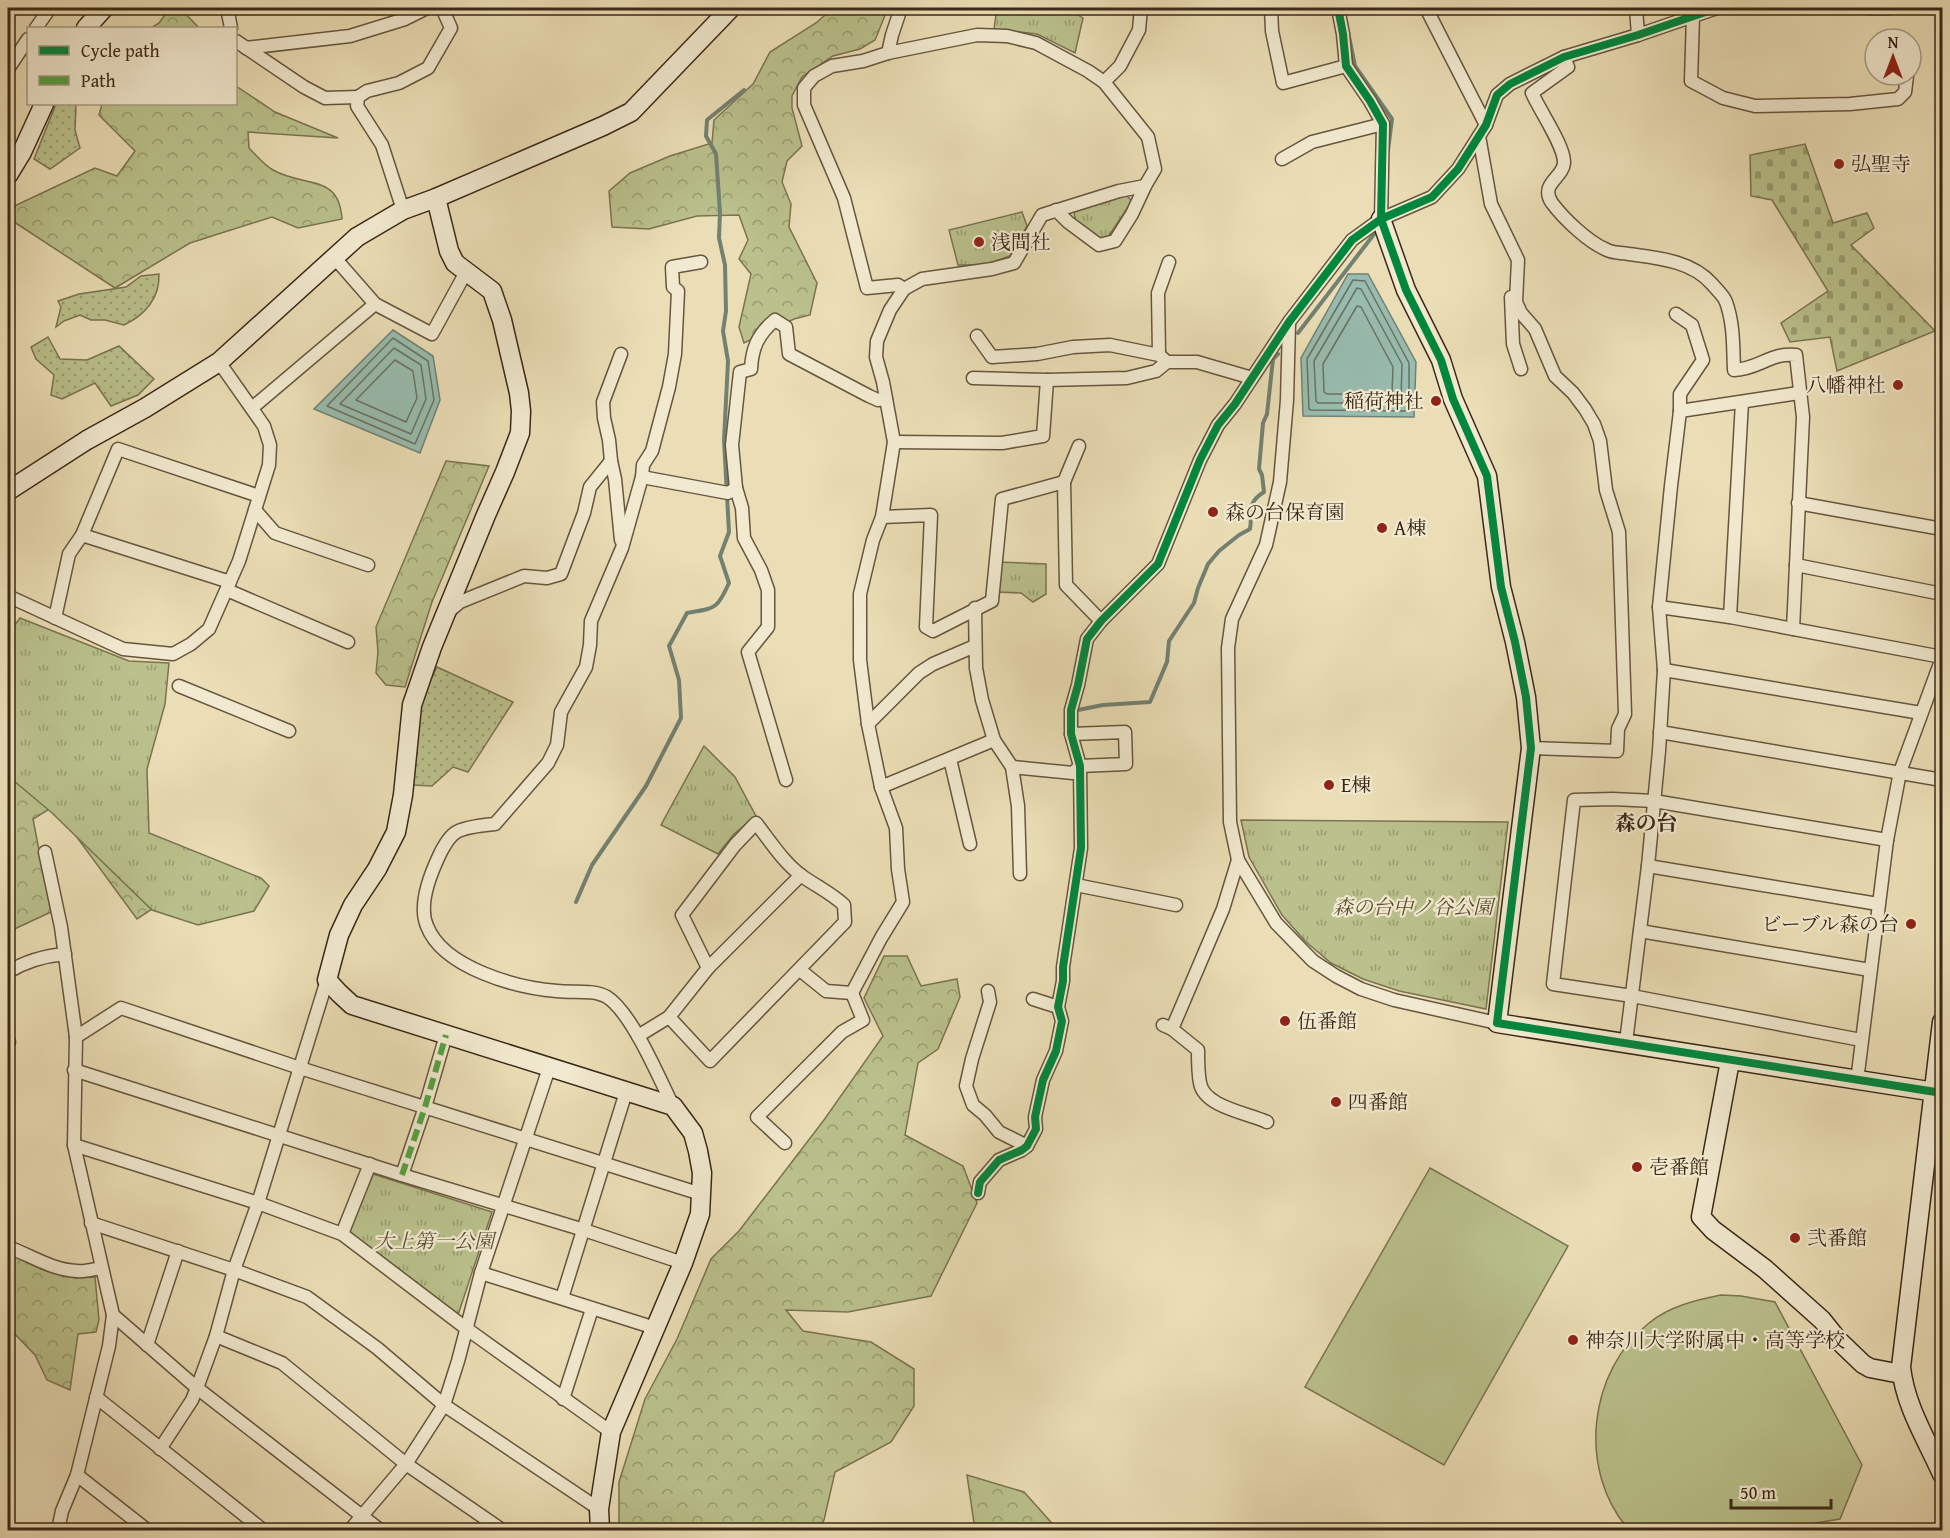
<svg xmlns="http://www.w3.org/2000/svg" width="1950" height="1538" font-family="'Gentium Book Plus','Noto Serif JP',serif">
	<defs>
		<pattern id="grass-dots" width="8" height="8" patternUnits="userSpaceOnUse" patternTransform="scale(1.5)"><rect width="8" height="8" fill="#bac18c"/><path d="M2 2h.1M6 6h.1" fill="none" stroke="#989d71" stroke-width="1.8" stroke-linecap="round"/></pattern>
		<pattern id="forest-crowns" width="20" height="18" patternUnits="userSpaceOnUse" patternTransform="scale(1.5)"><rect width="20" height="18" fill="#bac18c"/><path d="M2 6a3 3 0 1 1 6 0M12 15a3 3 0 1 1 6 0" fill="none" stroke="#989d71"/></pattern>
		<pattern id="cemetery-stones" width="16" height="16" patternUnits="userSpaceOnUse" patternTransform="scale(1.5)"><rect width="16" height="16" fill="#bac18c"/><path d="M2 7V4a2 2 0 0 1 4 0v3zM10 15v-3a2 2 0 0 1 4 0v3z" fill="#989d71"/></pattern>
		<pattern id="park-tufts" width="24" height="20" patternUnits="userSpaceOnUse" patternTransform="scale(1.5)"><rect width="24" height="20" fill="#bac18c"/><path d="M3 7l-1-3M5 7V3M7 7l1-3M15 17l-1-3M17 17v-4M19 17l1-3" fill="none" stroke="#989d71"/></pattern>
	</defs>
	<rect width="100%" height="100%" fill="#ebdeb6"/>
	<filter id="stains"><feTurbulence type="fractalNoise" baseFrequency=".00333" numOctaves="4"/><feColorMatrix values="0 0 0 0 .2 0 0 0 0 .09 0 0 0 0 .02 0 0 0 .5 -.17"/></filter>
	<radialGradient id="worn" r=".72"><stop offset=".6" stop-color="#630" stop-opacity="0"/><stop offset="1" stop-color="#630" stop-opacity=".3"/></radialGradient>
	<g fill="url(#grass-dots)" stroke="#7a7451" stroke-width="1.5">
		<polygon points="56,104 76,104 75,130 80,148 50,169 34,159"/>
		<path d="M159 274C160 298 145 315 124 325L105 320H91L80 315 64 321 56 327 61 307 58 301 79 294 126 287 141 276Z"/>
		<polygon points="48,337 60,359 87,360 119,346 154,379 138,395 111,406 95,383 62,399 51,395 54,375 36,359 31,347"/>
		<polygon points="437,667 513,702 468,772 453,767 432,786 413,785 421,699"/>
	</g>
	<g fill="url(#forest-crowns)" stroke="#7a7451" stroke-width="1.5">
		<polygon points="170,8 180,8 199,28 151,28 159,23"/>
		<polygon points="833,8 888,8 875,40 860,49 833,56 802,77 792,96 792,108 802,146 787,161 782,182 791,204 789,227 817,283 810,315 794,319 744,343 739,327 751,274 739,259 748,240 739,215 697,216 649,229 612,227 609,191 630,173 670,156 712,143 714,120 753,84 770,52 816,23"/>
		<path d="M236 86 275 112 338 138 248 132 249 148C256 155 264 165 273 170 305 188 339 173 342 219L298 228 272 217 190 243 115 288 8 218V209L95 168 117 176 135 151 99 115 102 104H236Z"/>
		<polygon points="446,461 489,466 432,602 405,687 386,685 376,673 378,652 376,627"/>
		<polygon points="8,715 169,898 137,919 54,806 33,819 51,912 8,932"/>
		<polygon points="884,956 907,956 921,986 957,979 960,997 938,1049 918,1063 905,1135 963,1166 977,1203 931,1296 848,1312 786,1310 803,1331 871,1342 914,1369 914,1406 891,1442 835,1472 824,1520 818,1530 619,1530 619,1482 645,1399 677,1339 711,1259 739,1231 824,1120 883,1036 864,998"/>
		<polygon points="8,1254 32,1261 41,1269 75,1278 95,1277 99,1320 96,1332 78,1334 70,1390 47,1380 35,1355 8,1327"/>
		<polygon points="967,1475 1024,1492 1058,1530 975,1530"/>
	</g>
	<polygon fill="url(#cemetery-stones)" stroke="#7a7451" stroke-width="1.5" points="1805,144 1833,223 1867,213 1874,228 1851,245 1935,331 1837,371 1830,337 1790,342 1781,323 1828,291 1772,200 1751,196 1750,155"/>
	<g fill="url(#park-tufts)" stroke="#7a7451" stroke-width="1.5">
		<path d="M997 8C1025 8 1059 2 1083 18L1075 53 1037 34 994 29Z"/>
		<polygon points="1126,195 1132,201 1108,237 1098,239 1076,222 1074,213 1078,207"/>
		<polygon points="1022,212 1027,226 1010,256 984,265 958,265 949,230"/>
		<polygon points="998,562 1046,564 1046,594 1033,602 1021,593 997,592"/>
		<polygon points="20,618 129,661 169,663 165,704 147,769 149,833 261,878 269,886 254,911 198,925 152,910 51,812 8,776 8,634"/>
		<polygon points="704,746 735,777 756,816 734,834 718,854 661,825"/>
		<polygon points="1241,820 1508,822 1486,1009 1399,991 1363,979 1331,963 1305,941 1282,915 1249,857"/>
		<polygon points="370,1173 492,1212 457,1318 348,1233"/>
	</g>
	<g fill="#bac18c" stroke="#7a7451" stroke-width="1.5">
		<polygon points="1430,1168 1568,1246 1444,1465 1305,1387"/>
		<path d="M1721 1295 1741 1296 1775 1302 1862 1465 1840 1519 1773 1530H1629C1577 1471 1588 1371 1649 1323 1670 1306 1696 1300 1721 1295Z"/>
	</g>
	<g fill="#98bcaf" stroke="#728172" stroke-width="1.5">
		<polygon points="1348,274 1368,274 1416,362 1414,417 1303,416 1301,358"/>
		<polygon points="393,330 433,356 440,400 420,453 314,409"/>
	</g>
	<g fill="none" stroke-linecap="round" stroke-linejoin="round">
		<g stroke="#697262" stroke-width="1.5">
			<polygon points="1353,280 1365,281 1409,363 1409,408 1407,411 1311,410 1309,409 1307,359"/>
			<polygon points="1357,288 1361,289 1402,364 1401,401 1399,403 1318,403 1316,401 1314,361"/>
			<polygon points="1357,306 1361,307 1393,367 1392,392 1391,394 1327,394 1324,392 1323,364"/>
			<polygon points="393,338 428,361 434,400 415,444 327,406"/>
			<polygon points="394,348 421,365 426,399 411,434 340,404"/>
			<polygon points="395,360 413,371 417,398 406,422 356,400"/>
		</g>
		<g stroke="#728172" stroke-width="4">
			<polyline points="1348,32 1355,66 1392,119 1388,150"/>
			<polyline points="1298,333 1378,229"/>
			<path d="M1078 710 1103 705 1150 702 1167 662 1169 641 1194 603 1198 588 1208 564 1219 551 1239 535 1250 529C1253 511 1246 503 1264 492L1262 475 1259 469 1263 423 1267 414 1273 359 1278 354"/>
			<path d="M576 902 592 865 646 786 681 718 679 680 669 646 687 613C715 608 717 610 729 583L720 556 729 532 724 440 728 361 723 331 726 311 725 265 719 238 720 213 716 154 706 136 707 120 744 90"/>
		</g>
		<defs>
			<g id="street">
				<polyline points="227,8 231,28"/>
				<polyline points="901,8 892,35 888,53 863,61 832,66 814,76 804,88 804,105 844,198 867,288 898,285 904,289"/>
				<polyline points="1271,8 1272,31 1283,83 1346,66"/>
				<polyline points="1338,8 1343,34 1346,66 1370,101 1383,124 1381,219"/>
				<polyline points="1426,8 1486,125"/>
				<polyline points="1636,8 1638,35"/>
				<polyline points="1868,8 1890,8"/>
				<polyline points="1693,16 1691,81 1723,98 1755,106 1850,104 1898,99 1905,92 1907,76"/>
				<polyline points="36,28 50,8"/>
				<polyline points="236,41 304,87 325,98 358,97"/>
				<polyline points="246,48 350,36 405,19 427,8"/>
				<path d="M1564 57 1568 67 1532 93C1540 111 1565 147 1564 163 1563 178 1539 184 1552 203 1564 219 1588 242 1607 250 1613 253 1623 253 1629 254 1659 258 1692 261 1712 284 1717 290 1724 296 1726 302 1734 324 1733 347 1734 370 1759 369 1771 352 1796 355L1803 417 1793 629"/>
				<polyline points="8,69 28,39"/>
				<polyline points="1104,82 1120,66 1139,30 1141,8"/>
				<polyline points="1479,136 1491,204 1518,260 1516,302 1521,313 1535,329 1555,376 1573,393 1585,409 1594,424 1600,441 1606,490 1619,532 1625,714 1618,729 1617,751 1531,748"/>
				<polyline points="1282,159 1312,142 1383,124"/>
				<polyline points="403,210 382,145 357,106 358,97 367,91 399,83 428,68 451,28 442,8"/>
				<polyline points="1056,210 1068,222 1099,245 1115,241 1132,214 1145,186"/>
				<polyline points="334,257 375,304 432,334 466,272"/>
				<polyline points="1511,297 1513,344 1521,369"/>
				<polyline points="1289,323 1287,400 1280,482 1266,545 1232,619 1228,648 1230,822 1238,860 1276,923 1313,961 1336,976 1361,989 1394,1000 1497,1023"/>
				<polyline points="977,336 992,357 1037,354 1073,347 1110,345 1159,355 1167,362"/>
				<polyline points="621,354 603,402 604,418 609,440 611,461 615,479 621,540"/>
				<polyline points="1159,355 1158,293 1169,262"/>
				<polyline points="973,378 1047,380 1127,378 1156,371 1167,362 1197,362 1252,378"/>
				<polyline points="252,408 375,304"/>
				<polyline points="1680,411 1799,393"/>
				<polyline points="894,442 1002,443 1043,436 1047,380"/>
				<path d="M642 477 728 493 736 488 732 445 740 372 751 369C752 348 758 334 775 320L786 327 789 354 869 396 878 400 886 399"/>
				<polyline points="1064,482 1079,446"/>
				<polyline points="736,488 742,508 744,538 761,570 768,590 768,627 748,652 786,780"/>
				<polyline points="1798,503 1942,529"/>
				<polyline points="255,510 275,533 368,565"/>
				<polyline points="882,517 931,515 926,627 933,631 992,601 1002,499 1064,482 1066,585 1101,621"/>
				<polyline points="82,535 230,582"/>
				<polyline points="1796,565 1942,594"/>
				<polyline points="227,590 348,642"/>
				<polyline points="8,596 123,649 173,654 191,644 209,629 239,561 269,465 270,445 264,426 219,362"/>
				<polyline points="1659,607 1730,617 1942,657"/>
				<polyline points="975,608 976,668 982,700 994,740 1012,767 1018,806 1020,874"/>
				<polyline points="447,613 460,602 524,576 547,578 561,574 584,513 590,487 611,461"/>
				<polyline points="1730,617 1742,402"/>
				<polyline points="55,618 69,554 82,535 118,449 259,496"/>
				<polyline points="1664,670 1921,713"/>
				<polyline points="179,686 289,731"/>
				<polyline points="868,724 919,673 933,664 975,646"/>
				<polyline points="1660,732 1942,780"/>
				<polyline points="950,759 970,844"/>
				<polyline points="1012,767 1073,773 1080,766 1126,764 1125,732 1071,734"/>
				<polyline points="881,787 994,740"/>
				<polyline points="45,852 61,927 76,1037"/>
				<polyline points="1648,866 1878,904"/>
				<polyline points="1076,885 1176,905"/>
				<polyline points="1640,931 1870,970"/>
				<polyline points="800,970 826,991 852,993 881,938 903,902 898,869 896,828 881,787 868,724 860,660 860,594 873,540 882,517 894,442 883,382 876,357 877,341 890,310 904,289 922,279 992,269 1014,263 1042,215 1119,191 1145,186 1155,169 1148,137 1104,82 1088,71 1036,43 1007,36 977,35 888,53"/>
				<path d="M8 972C26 961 43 956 65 954"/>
				<polyline points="988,991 990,1002 972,1059 966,1086 973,1105 985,1115 999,1132 1027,1146"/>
				<polyline points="1033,999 1058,1007"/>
				<path d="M669 1017 710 1061 845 922 844 905C831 893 816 886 802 876 783 862 770 841 756 823L735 845 682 915 708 968"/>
				<path d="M1163 1025 1172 1029 1198 1050C1198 1061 1198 1073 1200 1083 1204 1107 1248 1113 1267 1122"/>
				<polyline points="1172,1029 1223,909 1238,860"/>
				<polyline points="638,1036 669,1017 708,968 801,875"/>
				<polyline points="1861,1040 1632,996 1553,984 1574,800 1613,799 1654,801 1887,840"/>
				<polyline points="8,1042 9,1042"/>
				<polyline points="1626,1042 1648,866 1659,751 1664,670 1659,607 1671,486 1680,411 1680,394 1703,360 1692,325 1676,314"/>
				<polyline points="74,1070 402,1175 584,1230 683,1263"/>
				<polyline points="1857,1081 1887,840 1900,772 1942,658"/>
				<path d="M673 1106C659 1078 632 1013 607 997 593 989 572 993 557 991 517 988 443 968 427 926 418 905 430 875 439 856 442 849 449 837 455 833 463 827 484 825 495 824L548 763 557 745 561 712 586 667 590 645 591 621 622 548 642 477 643 465 652 451 669 387 675 354 678 291 673 287 672 267 701 262"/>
				<polyline points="785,1143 757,1117 842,1032 863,1020 852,993"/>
				<polyline points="74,1145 76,1037 121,1008 300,1068 701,1194"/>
				<polyline points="402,1175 425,1107 446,1035"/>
				<polyline points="978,1193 980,1182 999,1160 1022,1150 1027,1146 1036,1129 1035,1117 1043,1080 1056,1051 1062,1021 1058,1007 1063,981 1063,967 1081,848 1080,766 1071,734 1071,710 1078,685 1087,639 1101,621 1158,564 1200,460 1218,425 1235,404 1289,322 1352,240 1381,219 1432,197 1458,169 1486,125 1497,95 1510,84 1564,57 1638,35 1717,8"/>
				<polyline points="91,1223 234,1270 307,1297 377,1348 444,1405 599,1509"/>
				<polyline points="342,1234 370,1164"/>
				<path d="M8 1247C30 1255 52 1270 77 1271 85 1272 94 1269 101 1268"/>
				<polyline points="481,1273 655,1328"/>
				<polyline points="562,1298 626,1092"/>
				<polyline points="113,1315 197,1388 380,1530"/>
				<polyline points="216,1336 282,1363 406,1464 502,1530"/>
				<polyline points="147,1345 178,1251"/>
				<polyline points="96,1397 263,1530"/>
				<polyline points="563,1399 592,1309"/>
				<polyline points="160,1449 192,1400 197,1388 216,1336 234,1270 258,1203 327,980"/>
				<polyline points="77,1475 147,1530"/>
				<polyline points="58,1530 62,1511 77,1475 109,1346 113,1315 74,1145 258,1203 342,1234 467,1329 611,1432"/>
				<polyline points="350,1530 406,1464 444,1405 458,1361 481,1273 549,1068"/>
			</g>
			<g id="secondary">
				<polyline points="86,28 104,8"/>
				<polyline points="8,175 22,152 44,104"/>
				<polyline points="436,198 449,251 455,263 492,291 502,320 519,393 521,411 520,433 505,472 486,515 432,647 412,705 403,795 396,832 377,869 353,905 339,935 327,980 339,993 352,1005 673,1106 693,1133 698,1151 702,1173 700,1214 683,1263 611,1432 599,1509 600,1530"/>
				<polyline points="1381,219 1406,290 1441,360 1453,399 1487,476 1501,587 1515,642 1526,697 1531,748 1497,1023 1935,1092"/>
				<polyline points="8,491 87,440 145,408 219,362 357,237 403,210 436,198 603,126 631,112 731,8"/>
				<path d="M1942 1022 1901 1367C1905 1406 1927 1440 1942 1474"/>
				<polyline points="1730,1061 1701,1217 1713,1230 1765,1269 1822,1320 1838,1340 1863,1364 1870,1368 1901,1374"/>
			</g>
		</defs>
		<use href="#street" stroke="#66563e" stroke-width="15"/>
		<use href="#secondary" stroke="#3a2816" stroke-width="21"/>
		<use href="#street" stroke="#f2ead0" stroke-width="12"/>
		<use href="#secondary" stroke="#f2ead0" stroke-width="18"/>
		<polyline stroke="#54a340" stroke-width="6" stroke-dasharray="12 6" stroke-linecap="butt" points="402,1175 425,1107 446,1035"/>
		<defs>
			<g id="cycleway">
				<polyline points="1338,8 1343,34 1346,66 1370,101 1383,124 1381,219 1406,290 1441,360 1453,399 1487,476 1501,587 1515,642 1526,697 1531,748 1497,1023 1942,1093"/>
				<polyline points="978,1193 980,1182 999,1160 1022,1150 1027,1146 1036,1129 1035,1117 1043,1080 1056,1051 1062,1021 1058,1007 1063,981 1063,967 1081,848 1080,766 1071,734 1071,710 1078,685 1087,639 1101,621 1158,564 1200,460 1218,425 1235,404 1289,322 1352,240 1381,219 1432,197 1458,169 1486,125 1497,95 1510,84 1564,57 1638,35 1717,8"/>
			</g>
		</defs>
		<use href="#cycleway" stroke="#f2ead0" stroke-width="11"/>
		<use href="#cycleway" stroke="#00873e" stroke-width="8"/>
	</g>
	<g fill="#8f2418" stroke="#f2ead0" stroke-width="2">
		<circle cx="1839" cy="164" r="6"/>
		<circle cx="979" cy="242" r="6"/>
		<circle cx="1898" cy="385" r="6"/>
		<circle cx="1436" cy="401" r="6"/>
		<circle cx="1213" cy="512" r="6"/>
		<circle cx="1382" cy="528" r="6"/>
		<circle cx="1329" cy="785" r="6"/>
		<circle cx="1911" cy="924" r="6"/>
		<circle cx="1285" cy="1021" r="6"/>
		<circle cx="1336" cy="1102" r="6"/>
		<circle cx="1637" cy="1167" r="6"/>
		<circle cx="1795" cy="1238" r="6"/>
		<circle cx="1573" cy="1340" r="6"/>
	</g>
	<g text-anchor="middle" stroke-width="4.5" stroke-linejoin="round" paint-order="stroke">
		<g font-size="20" fill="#3a2816" stroke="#f2ead0" text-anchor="start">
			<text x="1851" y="171">弘聖寺</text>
			<text x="991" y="249">浅間社</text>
			<text x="1886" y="392" text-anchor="end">八幡神社</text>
			<text x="1424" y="408" text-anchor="end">稲荷神社</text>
			<text x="1225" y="519">森の台保育園</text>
			<text x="1394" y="535">A棟</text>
			<text x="1341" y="792">E棟</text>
			<text x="1899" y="931" text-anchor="end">ビーブル森の台</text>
			<text x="1297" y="1028">伍番館</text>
			<text x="1348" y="1109">四番館</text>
			<text x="1649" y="1174">壱番館</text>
			<text x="1807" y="1245">弐番館</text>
			<text x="1585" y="1347">神奈川大学附属中・高等学校</text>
		</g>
		<g font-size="20" font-style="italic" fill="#5a4e34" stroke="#f2ead0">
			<text x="1413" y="914">森の台中ノ谷公園</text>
			<text x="434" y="1248">大上第一公園</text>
		</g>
		<g font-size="21" font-weight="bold" fill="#3a2816" stroke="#f2ead0">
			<text x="1646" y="830">森の台</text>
		</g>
	</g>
	<rect width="1950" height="1538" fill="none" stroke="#ebdeb6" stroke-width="30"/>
	<rect x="9" y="9" width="1932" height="1520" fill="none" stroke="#3a2816" stroke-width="3"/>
	<rect x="15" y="15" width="1920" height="1508" fill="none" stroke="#3a2816" stroke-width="1.5"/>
	<rect x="27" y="27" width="210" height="78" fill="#f2ead0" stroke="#a89c86" stroke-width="1.5"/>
	<rect x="39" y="46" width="30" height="9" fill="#00873e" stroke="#a89c86" stroke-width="1.5"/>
	<text x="81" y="57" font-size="18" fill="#3a2816">Cycle path</text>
	<rect x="39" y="76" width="30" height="9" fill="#54a340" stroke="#a89c86" stroke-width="1.5"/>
	<text x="81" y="87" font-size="18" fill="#3a2816">Path</text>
	<g transform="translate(1893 57)"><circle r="28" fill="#f2ead0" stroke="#a89c86" stroke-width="1.5"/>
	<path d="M0-4.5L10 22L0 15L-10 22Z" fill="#8f2418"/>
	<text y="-9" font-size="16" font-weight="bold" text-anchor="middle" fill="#3a2816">N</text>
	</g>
	<path d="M1731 1499v9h100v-9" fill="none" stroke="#3a2816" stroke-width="3"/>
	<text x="1740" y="1499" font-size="18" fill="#3a2816" stroke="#f2ead0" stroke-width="4.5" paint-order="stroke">50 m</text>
	<rect width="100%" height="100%" filter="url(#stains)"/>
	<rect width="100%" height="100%" fill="url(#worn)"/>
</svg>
